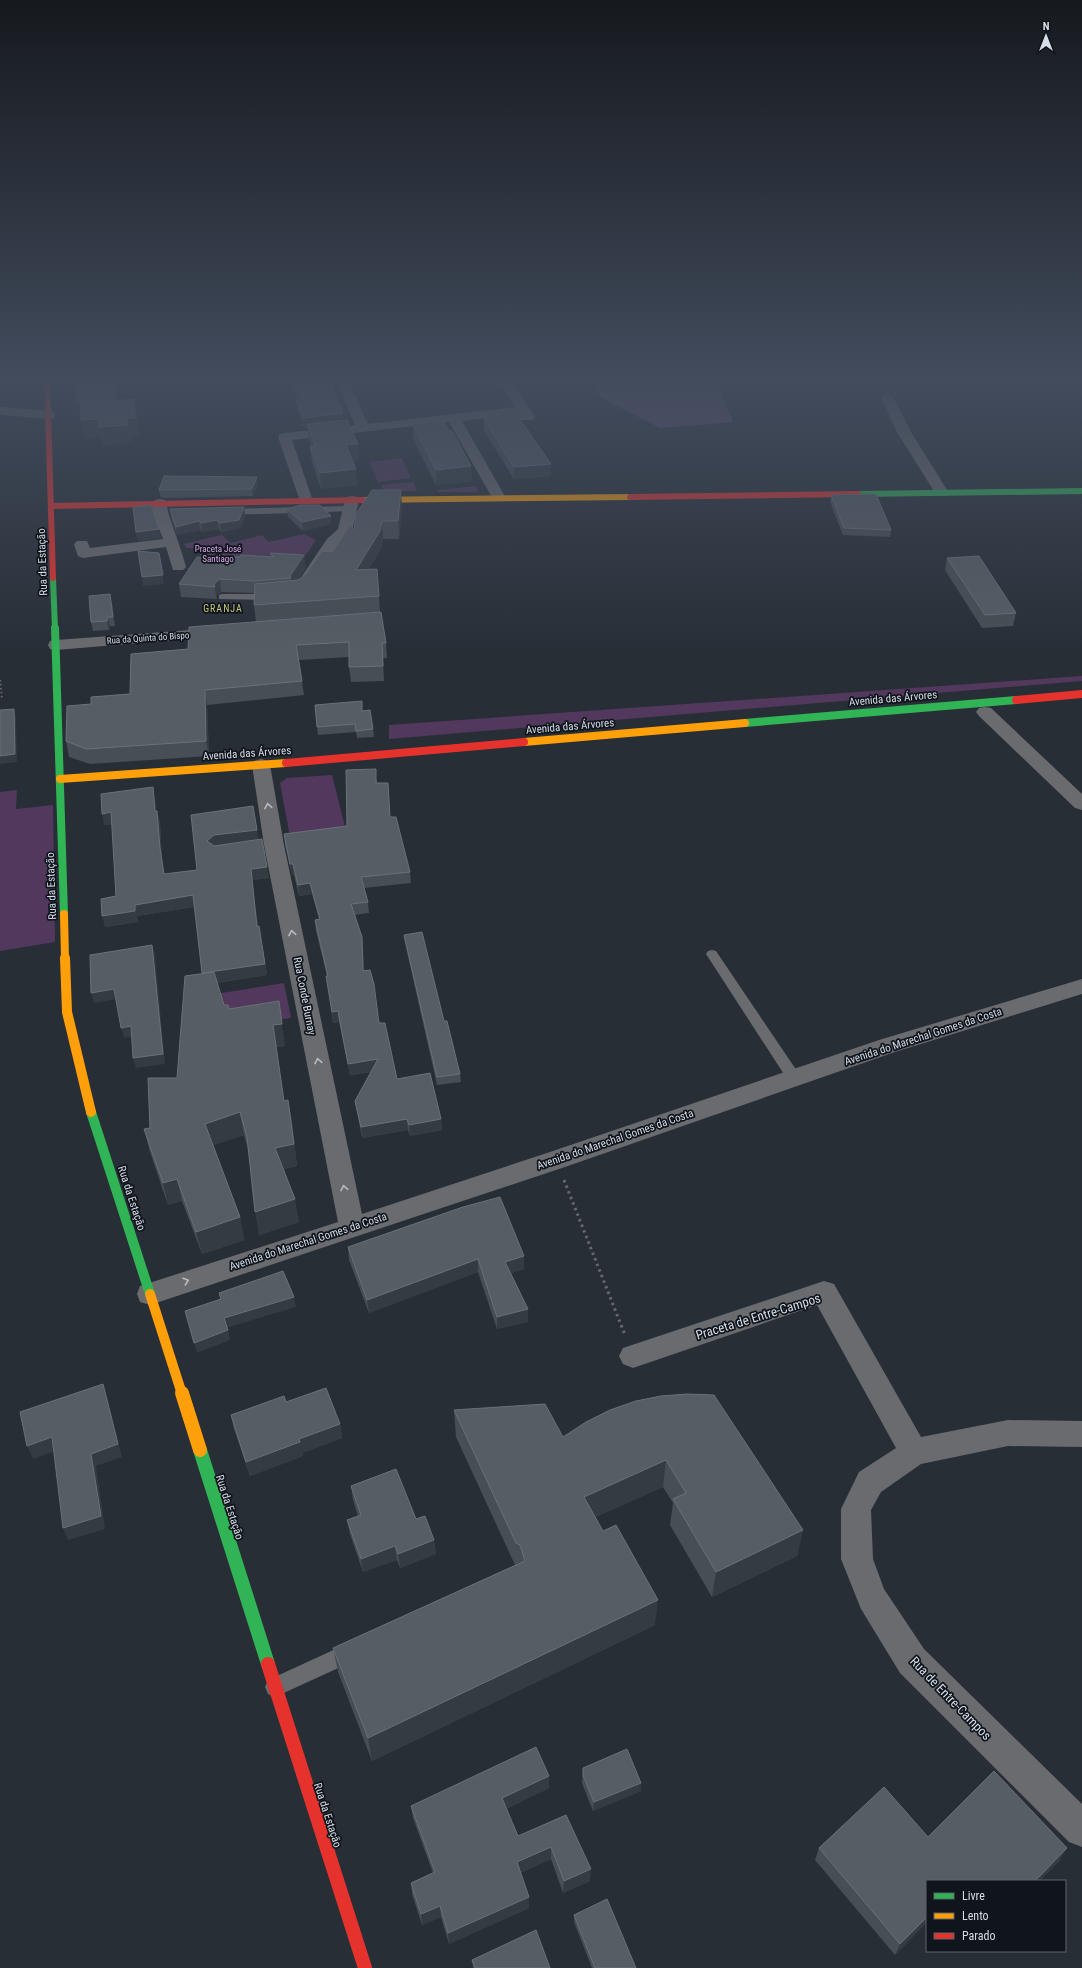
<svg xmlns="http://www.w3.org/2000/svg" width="1082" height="1968" font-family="'Roboto Condensed',sans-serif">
	<rect width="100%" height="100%" fill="#282e36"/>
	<g fill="#52385d">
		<polygon points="402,458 411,478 378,482 369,462"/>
		<polygon points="413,482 417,491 384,491 381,485"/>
		<polygon points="476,486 478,492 438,492 438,490"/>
		<polygon points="304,534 316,540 297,568 188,577 188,568 206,568 197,548 186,548 184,544 222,535 231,543 262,535 269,542"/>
		<polygon points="1082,676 1082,681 389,739 389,725"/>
		<polygon points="332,775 346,831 290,837 280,783 287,778"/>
		<polygon points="17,790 16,809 53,805 55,942 0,951 0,792"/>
		<polygon points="284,983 291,1018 209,1030 203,996"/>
	</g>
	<polygon fill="#674d73" points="593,378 715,378 733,422 660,428 600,397"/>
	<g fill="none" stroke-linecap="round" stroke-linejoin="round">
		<polyline stroke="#66686c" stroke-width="2" stroke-dasharray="1.5 2.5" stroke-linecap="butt" points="0,680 2,699"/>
		<polyline stroke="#66686c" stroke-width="3" stroke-dasharray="2.5 3.5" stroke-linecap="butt" points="564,1180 625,1335"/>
		<g fill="#6a6b6f" fill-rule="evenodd">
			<polygon points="350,506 353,507 353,511 227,515 223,512 227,509"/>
			<polygon points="222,594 271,594 276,597 271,600 219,599 219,595"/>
			<polygon points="712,950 716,951 799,1074 801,1078 799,1082 794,1083 789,1082 706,954 708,951"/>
			<polygon points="351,1642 358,1645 361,1652 358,1659 275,1697 268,1694 265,1687 268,1680"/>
		</g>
		<g fill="#6a6b6f" fill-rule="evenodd">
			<polygon points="335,378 347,378 368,424 515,407 497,378 509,378 535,417 533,420 519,420 517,417 519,414 462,421 506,498 504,501 494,501 449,422 292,440 313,501 311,504 301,504 278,437 280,434 285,433 355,425"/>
			<polygon points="887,393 893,397 911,432 949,493 947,496 937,496 897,432 881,397"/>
			<polygon points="3,407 49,411 54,412 55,415 54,418 49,419 3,415 0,414 0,408"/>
			<polygon points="352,496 357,497 359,500 352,531 338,545 315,579 305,579 302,576 327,539 338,529 345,500 347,497"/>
			<path d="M160 499 165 500C168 505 167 510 169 515 175 533 181 549 186 567L183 570H173L166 547 83 558 78 556 74 544 77 541H87L90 548 163 539C160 529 148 510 155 500Z"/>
			<polygon points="218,628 224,630 226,633 224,636 56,650 50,649 48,645 50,641 56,640"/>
			<polygon points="985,707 991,708 1082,794 1082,810 1075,808 979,716 976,712 979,708"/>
			<polygon points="261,759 268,761 270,765 284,845 362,1214 547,1153 879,1040 1082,979 1082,994 895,1052 565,1167 150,1305 140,1302 137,1294 140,1286 338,1222 264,845 252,765 254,761"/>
			<polygon points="824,1281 834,1284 921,1437 1008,1420 1082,1421 1082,1447 1008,1446 921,1464 881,1492 871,1510 873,1559 884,1589 924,1649 1082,1804 1082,1847 1069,1842 900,1673 861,1609 841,1559 841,1509 859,1472 896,1448 817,1305 633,1368 623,1364 619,1356 623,1348"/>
		</g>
		<g stroke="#30b455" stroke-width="6">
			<polyline points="858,494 1082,491"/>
			<polyline points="53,578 55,629"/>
		</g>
		<g stroke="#30b455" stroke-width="8">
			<polyline points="55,628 64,914"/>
			<polyline points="745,723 1016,700"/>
		</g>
		<polyline stroke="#30b455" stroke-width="10" points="91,1112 150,1294"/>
		<polyline stroke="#30b455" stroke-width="14" points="200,1450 268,1664"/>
		<polyline stroke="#ff9f0a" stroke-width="6" points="363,500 630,497"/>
		<g stroke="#ff9f0a" stroke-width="8">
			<polyline points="524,742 745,723"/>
			<polyline points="60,779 286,763"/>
			<polyline points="64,914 65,959"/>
		</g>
		<g stroke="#ff9f0a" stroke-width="10">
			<polyline points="65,958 67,1012 91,1112"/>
			<polyline points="150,1294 182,1394"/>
		</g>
		<polyline stroke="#ff9f0a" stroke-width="14" points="182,1393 200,1450"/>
		<g stroke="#e5322d" stroke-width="6">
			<polyline points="47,378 53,578"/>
			<polyline points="630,497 858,494"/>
			<polyline points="51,506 363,500"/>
		</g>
		<g stroke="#e5322d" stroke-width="8">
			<polyline points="1016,700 1082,694"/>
			<polyline points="286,763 524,742"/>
		</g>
		<polyline stroke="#e5322d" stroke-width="14" points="268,1664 365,1968"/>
	</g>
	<g fill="#474e54">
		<polygon points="289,378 328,378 343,413 344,420 358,444 359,460 352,460 357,485 321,489 312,462 310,447 311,447 309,440 308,429 305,429 298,411 296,400 298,400"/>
		<polygon points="484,419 551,476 514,479 484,431"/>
		<polygon points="413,424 472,481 436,485 413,439"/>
		<polygon points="258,485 253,496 161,498 159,490"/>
		<polygon points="831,495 891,530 890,537 843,535 830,502"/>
		<polygon points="402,507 399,539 383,539 381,549 369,569 377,569 380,612 386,643 387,658 383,658 384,681 351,682 349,667 349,657 299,660 304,695 207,705 209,756 90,764 69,757 66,741 91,704 130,694 188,649 256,622 254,605 255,593 221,592 216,596 217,599 181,597 179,584 220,559 239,557 271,557 270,553 306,568 297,580 298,580 306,574 332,552 354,530"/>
		<polygon points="170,509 245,515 240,528 221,532 219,529 202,532 200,530 177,535 171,517"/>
		<polygon points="287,509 331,516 331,524 303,531 288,517"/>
		<polygon points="947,558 1016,613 1013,626 982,628 945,570"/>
		<polygon points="112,603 115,626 110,626 109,630 93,631 91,622"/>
		<polygon points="315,705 363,711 373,729 374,737 357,738 356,732 318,735"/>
		<polygon points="377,779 377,783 388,783 390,817 410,872 411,883 364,888 368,902 369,913 354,915 363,948 364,971 379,1023 397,1079 441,1119 442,1130 410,1136 408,1130 362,1138 357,1112 355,1101 372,1072 350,1075 339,1022 333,1023 328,987 327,976 316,931 315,920 319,919 312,894 299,896 294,875 292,875 285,845 284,834 347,826"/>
		<polygon points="155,798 156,811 160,822 162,860 164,874 197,870 258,840 269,878 252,880 258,927 259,926 267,975 217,983 224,1005 285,1046 276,1047 284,1101 288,1100 292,1122 297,1166 284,1169 299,1222 259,1235 248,1149 244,1135 213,1145 240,1217 244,1240 202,1254 182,1201 168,1205 150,1152 144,1129 150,1128 177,1078 203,974 194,907 137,916 138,922 105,927 116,896 112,824 104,825"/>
		<polygon points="404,935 460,1074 461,1082 437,1085 405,943"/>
		<polygon points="348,1247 524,1256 524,1269 511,1273 528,1309 528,1322 497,1329 478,1272 369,1313 349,1260"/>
		<polygon points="286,1402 340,1424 342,1438 302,1453 303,1456 250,1476 234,1429 231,1415"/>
		<polygon points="454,1410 563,1437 610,1410 803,1530 797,1556 712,1597 670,1525 673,1503 663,1487 595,1517 655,1625 372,1761 338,1672 333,1648 515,1565 456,1437"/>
		<polygon points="351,1486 416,1519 434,1540 436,1554 400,1568 397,1560 363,1572 350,1534 347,1520 358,1516 353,1500"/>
		<polygon points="583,1768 641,1783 641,1791 593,1811 582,1783"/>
		<polygon points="549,1776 549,1788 506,1809 518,1836 566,1815 590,1881 563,1893 551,1859 520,1873 529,1908 449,1944 441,1917 422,1925 412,1894 411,1883 433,1873 413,1818 411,1806"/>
		<polygon points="928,1837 1060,1860 1039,1881 927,1881 927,1922 895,1955 815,1860 819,1848"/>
		<polygon points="574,1915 636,1968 592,1968 574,1922"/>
		<polygon points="472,1960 550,1968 473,1968"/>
	</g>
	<g fill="#343b41">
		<polygon points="76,378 82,378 82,381 76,382"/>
		<polygon points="114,378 123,378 117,378 118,419 114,401"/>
		<polygon points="134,399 138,418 139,436 130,437 130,443 102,446 101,437 85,439 77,403 81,402 99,419 127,418"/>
		<polygon points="343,413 344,425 307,424 308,429 305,429 303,418"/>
		<polygon points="358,444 359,460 347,461 346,445"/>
		<polygon points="551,464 551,476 514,479 514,467"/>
		<polygon points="471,466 472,481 436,485 436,470"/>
		<polygon points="356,469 357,485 321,489 320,473"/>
		<polygon points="257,477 258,485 253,496 252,489"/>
		<polygon points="401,490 402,507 399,539 398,521"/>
		<polygon points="244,507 245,515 240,528 221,532 220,523"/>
		<polygon points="331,516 331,524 303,531 302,522"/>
		<polygon points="217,520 219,529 202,532 201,523"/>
		<polygon points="199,521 200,530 177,535 176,527"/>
		<polygon points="382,521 383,539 381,549 358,588 356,570"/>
		<polygon points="159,529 161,538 138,541 136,532"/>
		<polygon points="159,553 164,584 143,586 142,577"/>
		<polygon points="304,555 306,568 292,588 290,576"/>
		<polygon points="220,579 221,592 216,596 214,584"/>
		<polygon points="110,594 112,603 115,626 113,617"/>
		<polygon points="108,617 110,626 109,630 107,621"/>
		<polygon points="382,643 383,658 384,681 383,666"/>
		<polygon points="205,690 207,705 209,756 206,741"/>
		<polygon points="14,709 16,716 17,762 0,764 0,756"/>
		<polygon points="153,787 155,798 157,822 155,811"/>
		<polygon points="157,811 160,822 162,860 166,885 160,848"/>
		<polygon points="111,812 113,824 104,825 102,814"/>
		<polygon points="257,830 259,841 209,852 207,841 214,835"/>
		<polygon points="290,864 293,864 294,875 292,875"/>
		<polygon points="267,867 269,878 252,880 259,938 251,869"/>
		<polygon points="310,883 312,894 299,896 298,885"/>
		<polygon points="193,895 195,907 137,916 138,922 105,927 102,916 135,905"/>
		<polygon points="362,937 363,948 364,982 363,971"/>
		<polygon points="152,945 155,955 165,1064 136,1068 133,1058"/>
		<polygon points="265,964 267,975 205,985 202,973"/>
		<polygon points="114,989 117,999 94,1003 91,993"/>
		<polygon points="279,1001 285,1046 276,1047 287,1123 273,1025"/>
		<polygon points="338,1011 339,1022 333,1023 332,1012"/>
		<polygon points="131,1026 133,1036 124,1038 121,1028"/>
		<polygon points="378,1059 380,1070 350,1075 348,1064"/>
		<polygon points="288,1100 292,1122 297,1166 279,1170 275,1148"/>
		<polygon points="240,1112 244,1135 209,1147 205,1124"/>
		<polygon points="407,1119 408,1130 362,1138 361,1127"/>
		<polygon points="441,1119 442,1130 410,1136 409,1125"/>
		<polygon points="177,1179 182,1201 168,1205 163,1183"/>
		<polygon points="295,1199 299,1222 259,1235 255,1212"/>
		<polygon points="240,1217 244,1240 202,1254 196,1232"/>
		<polygon points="524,1256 524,1269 506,1275 505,1262"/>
		<polygon points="478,1259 478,1272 369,1313 367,1300"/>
		<polygon points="294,1297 296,1307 226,1328 224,1318"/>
		<polygon points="528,1309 528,1322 497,1329 497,1317"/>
		<polygon points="228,1330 230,1340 197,1353 194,1343"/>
		<polygon points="103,1384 107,1397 122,1457 96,1466 105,1529 68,1540 63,1528 91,1454"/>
		<polygon points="340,1424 342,1438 302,1453 303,1456 250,1476 246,1462 299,1439"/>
		<polygon points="52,1437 57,1450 33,1459 27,1446"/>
		<polygon points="666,1460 663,1487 583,1523 584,1497"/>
		<polygon points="803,1530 797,1556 712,1597 716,1572"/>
		<polygon points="434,1540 436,1554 400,1568 398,1554"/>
		<polygon points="395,1546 397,1560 363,1572 361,1559"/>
		<polygon points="658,1600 655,1625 372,1761 368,1738"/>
		<polygon points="549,1776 549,1788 502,1811 502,1798"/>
		<polygon points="641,1783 641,1791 593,1811 594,1802"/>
		<polygon points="551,1847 551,1859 517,1874 517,1862"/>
		<polygon points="1067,1848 1060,1860 1039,1881 1035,1881"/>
		<polygon points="591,1869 590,1881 563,1893 564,1881"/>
		<polygon points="529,1897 529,1908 449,1944 448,1933"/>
		<polygon points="440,1906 441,1917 422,1925 421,1914"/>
		<polygon points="927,1917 927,1922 895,1955 900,1944"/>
	</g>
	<g fill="#565d64" stroke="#6a7178">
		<polygon points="78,378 114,378 114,401 134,399 135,418 127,418 127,425 99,427 99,419 81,420 81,402 77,403"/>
		<polygon points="293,378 328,378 343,413 303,418 296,400 302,399"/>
		<polygon points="517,415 551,464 514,467 484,419"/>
		<polygon points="347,420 358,444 346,445 356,469 320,473 310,447 316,446 307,424"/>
		<polygon points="440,421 444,422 449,431 452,431 471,466 436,470 413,424"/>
		<polygon points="164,476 257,477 252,489 159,490"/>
		<polygon points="372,490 401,490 398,521 382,521 380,531 356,570 377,569 379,596 254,605 255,584 298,580 306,574 322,551 332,552 350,525 354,530 356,514"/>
		<polygon points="876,494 891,530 844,528 831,495"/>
		<polygon points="151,505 159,529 136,532 133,507"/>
		<polygon points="301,505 320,505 331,516 302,522 287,509"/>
		<polygon points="244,507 239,520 220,523 217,520 201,523 199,521 176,527 170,509"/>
		<polygon points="138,551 159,553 163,575 142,577"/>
		<polygon points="270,553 304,555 290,576 291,578 254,581 220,579 214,584 215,587 179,584 197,557 220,559 222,556 239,557 241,555 274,557"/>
		<polygon points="979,556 1016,613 985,615 947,558"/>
		<polygon points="110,594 113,617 108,617 107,621 91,622 89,596"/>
		<polygon points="381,612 386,643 382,643 383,666 349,667 349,642 296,645 302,681 205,690 206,741 86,749 66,741 67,706 91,704 91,697 130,694 131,654 188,649 189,627"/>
		<polygon points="362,701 362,711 370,710 373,729 356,731 355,724 317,727 315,705"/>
		<polygon points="14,709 15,754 0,756 0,710"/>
		<polygon points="376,769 376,783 388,783 390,817 396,817 410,872 361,877 368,902 351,904 362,937 363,971 370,970 374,984 379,1023 385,1023 397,1079 430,1073 441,1119 409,1125 407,1119 361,1127 355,1101 378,1059 348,1064 338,1011 332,1012 326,976 328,976 315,920 320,919 310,883 298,885 293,864 290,864 284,834 347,826 346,770"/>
		<polygon points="153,787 155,811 157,811 160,848 164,874 197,870 191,815 253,806 257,830 214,835 207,841 214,846 262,839 267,867 251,869 257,927 259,926 265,964 202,973 193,895 135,905 135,911 102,916 101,899 116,896 111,812 102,814 101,794"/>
		<polygon points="422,932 444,1021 447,1021 460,1074 437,1077 404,935"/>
		<polygon points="152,945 163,1054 133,1058 131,1026 121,1028 114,989 91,993 90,955"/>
		<polygon points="214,972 224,1005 228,1005 229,1009 279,1001 282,1024 273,1025 284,1101 288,1100 294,1144 275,1148 295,1199 255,1212 247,1137 240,1112 205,1124 240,1217 196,1232 177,1179 163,1183 144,1129 150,1128 148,1078 177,1078 185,976"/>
		<polygon points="500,1197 524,1256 505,1262 528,1309 497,1317 478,1259 367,1300 348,1247 463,1207"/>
		<polygon points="283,1271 294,1297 224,1318 228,1330 194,1343 185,1311 221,1299 219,1293"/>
		<polygon points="103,1384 118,1444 91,1454 101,1516 63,1528 52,1437 27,1446 20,1412"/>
		<polygon points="326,1388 340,1424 299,1439 300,1442 246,1462 231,1415 284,1396 286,1402"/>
		<polygon points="687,1394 714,1395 803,1530 716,1572 673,1499 686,1493 666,1460 584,1497 603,1531 616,1525 658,1600 368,1738 333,1648 525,1561 520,1545 516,1543 454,1410 545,1404 563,1437 586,1422 610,1410 636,1401 661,1396"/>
		<polygon points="396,1469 416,1519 425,1516 434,1540 398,1554 395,1546 361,1559 347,1520 361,1515 351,1486"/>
		<polygon points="536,1747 549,1776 502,1798 518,1836 566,1815 591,1869 564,1881 551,1847 517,1862 529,1897 448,1933 440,1906 421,1914 411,1883 435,1872 411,1806"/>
		<polygon points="627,1749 641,1783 594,1802 583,1775 583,1768"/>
		<polygon points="994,1771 1067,1848 1035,1881 927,1881 927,1917 900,1944 819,1848 884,1787 928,1837"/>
		<polygon points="607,1899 636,1968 595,1968 574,1915"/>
		<polygon points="536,1930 550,1968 475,1968 472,1960"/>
	</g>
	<defs><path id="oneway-chevron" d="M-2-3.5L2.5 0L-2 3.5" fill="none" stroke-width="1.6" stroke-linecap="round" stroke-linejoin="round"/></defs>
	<g stroke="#b6bbc3">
		<use href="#oneway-chevron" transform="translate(268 806) rotate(-100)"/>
		<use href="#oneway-chevron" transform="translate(292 933) rotate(-101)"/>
		<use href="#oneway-chevron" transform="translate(318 1061) rotate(-101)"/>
		<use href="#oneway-chevron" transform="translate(344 1188) rotate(-101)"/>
		<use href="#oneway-chevron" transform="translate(186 1281) rotate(-18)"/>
	</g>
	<linearGradient id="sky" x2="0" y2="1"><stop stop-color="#16191e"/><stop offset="0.58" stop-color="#424c5d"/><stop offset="1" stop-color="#424c5d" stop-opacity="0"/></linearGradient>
	<rect width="1082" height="653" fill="url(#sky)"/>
	<g text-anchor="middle" stroke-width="3.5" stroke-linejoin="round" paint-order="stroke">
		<g font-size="9" fill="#daaaed" stroke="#10151c">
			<text x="218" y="552">Praceta José<tspan x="218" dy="10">Santiago</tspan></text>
		</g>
		<g font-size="9" fill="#d6dde7" stroke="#10151c">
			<text transform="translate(148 638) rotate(-4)" y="3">Rua da Quinta do Bispo</text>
		</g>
		<g font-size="10" letter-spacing="1" fill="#c3c679" stroke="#10151c">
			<text x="223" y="612">GRANJA</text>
		</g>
		<g font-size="11" fill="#d6dde7" stroke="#10151c">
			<text transform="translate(42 562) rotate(-92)" y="4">Rua da Estação</text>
			<text transform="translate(893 698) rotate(-5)" y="4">Avenida das Árvores</text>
			<text transform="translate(570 726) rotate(-5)" y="4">Avenida das Árvores</text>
			<text transform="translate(247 753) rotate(-4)" y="4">Avenida das Árvores</text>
			<text transform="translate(51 886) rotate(-92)" y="4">Rua da Estação</text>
			<text transform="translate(305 996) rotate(79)" y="4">Rua Conde Burnay</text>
			<text transform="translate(923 1036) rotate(-18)" y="4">Avenida do Marechal Gomes da Costa</text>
			<text transform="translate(615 1139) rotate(-19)" y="4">Avenida do Marechal Gomes da Costa</text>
			<text transform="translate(132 1198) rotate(72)" y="4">Rua da Estação</text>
			<text transform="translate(308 1241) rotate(-18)" y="4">Avenida do Marechal Gomes da Costa</text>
			<text transform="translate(230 1507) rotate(72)" y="4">Rua da Estação</text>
			<text transform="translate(328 1815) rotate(72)" y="4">Rua da Estação</text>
		</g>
		<g font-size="13" fill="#d6dde7" stroke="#10151c">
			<text transform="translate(758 1316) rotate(-17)" y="5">Praceta de Entre-Campos</text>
			<text transform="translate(951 1698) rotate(46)" y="5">Rua de Entre-Campos</text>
		</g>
	</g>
	<rect x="926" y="1880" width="140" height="72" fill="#10151c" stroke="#5f656d"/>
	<rect x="934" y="1893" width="20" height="6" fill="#30b455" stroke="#5f656d"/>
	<text x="962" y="1900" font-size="12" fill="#d6dde7">Livre</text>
	<rect x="934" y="1913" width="20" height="6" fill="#ff9f0a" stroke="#5f656d"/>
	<text x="962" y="1920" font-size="12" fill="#d6dde7">Lento</text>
	<rect x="934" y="1933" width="20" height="6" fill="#e5322d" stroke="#5f656d"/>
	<text x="962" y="1940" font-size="12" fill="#d6dde7">Parado</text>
	<g transform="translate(1046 36)" stroke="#10151c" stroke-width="3" paint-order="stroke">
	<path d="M0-3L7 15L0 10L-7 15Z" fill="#d6dde7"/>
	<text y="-6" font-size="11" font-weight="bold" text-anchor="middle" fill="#d6dde7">N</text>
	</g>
</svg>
